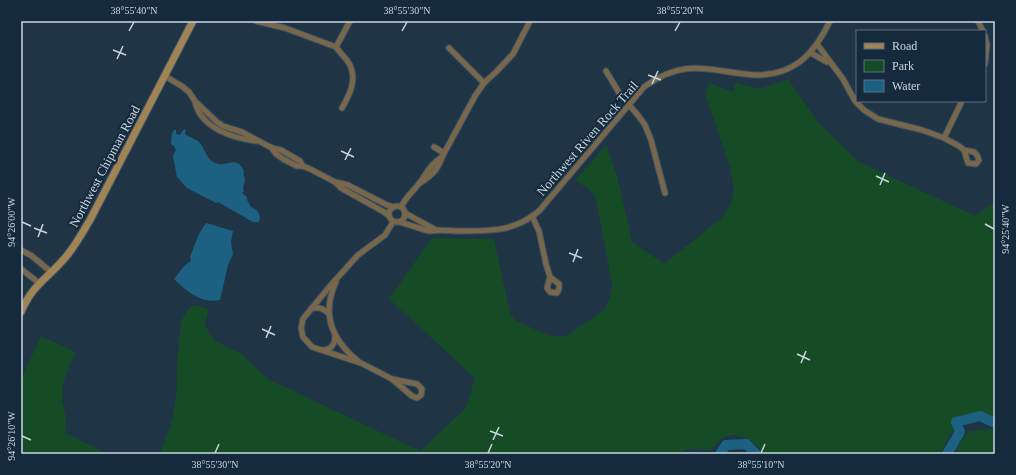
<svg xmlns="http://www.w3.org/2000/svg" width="1016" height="475" font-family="'Times New Roman',serif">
	<rect width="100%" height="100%" fill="#1f3546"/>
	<g fill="#154c26">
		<path d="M788 79 817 121 859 162 975 216 995 202V418C985 419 972 419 963 423 952 428 944 442 942 454H765C754 442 736 427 720 440 717 442 714 447 711 450L687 449 678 454H160L173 418 177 388V362L181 322 186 312 193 305 209 309 205 324 209 333 217 342 240 353 268 379 420 451 466 408 475 378 389 299 432 238 494 239 510 314 518 322 551 336H566L604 310 610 298 612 284 596 198 590 190 575 180 606 145 617 176 632 242 664 264 723 217 732 201 734 188 730 167 706 96 709 83 734 92 735 83 760 89Z"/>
		<polygon points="41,336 75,352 63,383 62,400 66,417 65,433 107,454 21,454 21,380"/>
		<polygon points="993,429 995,430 995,454 954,454 964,437 970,431"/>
	</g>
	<g fill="#1d6182">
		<path d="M184 129 186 130 185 134C190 138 195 138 200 143 205 149 207 160 215 163 227 168 236 154 244 171 243 175 244 176 245 179 245 184 242 186 244 191L242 193 247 197V200L251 207C257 209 262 215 259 222H253L218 202 216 203 187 188 177 177 173 156 176 150 174 146 171 144 172 134 174 130H176V134L180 135Z"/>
		<path d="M206 223 233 231 231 242 233 254 228 265 220 300C200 304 187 291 174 279L185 265 191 261 190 257 199 234Z"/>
	</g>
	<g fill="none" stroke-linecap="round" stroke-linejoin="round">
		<g stroke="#1d6182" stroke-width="10">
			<polyline points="720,454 726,445 746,444 756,454"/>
			<polyline points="947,454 960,432 956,422 980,416 995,423"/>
		</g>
		<defs>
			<g id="minor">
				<polyline points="256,21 285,28 336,47"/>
				<polyline points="978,21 983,31"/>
				<polyline points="985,36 987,45 985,64"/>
				<polyline points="817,44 843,79 855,101 864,110 878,119 922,130 944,138 959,146 964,150 974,152 977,155 979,160 976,164 968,163 964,150"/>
				<path d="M336 47C340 53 347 59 350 65 357 80 350 94 342 108"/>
				<polyline points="336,47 350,21"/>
				<polyline points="449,48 484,83"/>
				<polyline points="811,53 827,62"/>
				<polyline points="606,71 621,96 637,114 645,125 651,140 665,193"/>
				<polyline points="165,76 183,87 189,92 195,101 217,122 223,126 242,132 272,148 281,150 300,161 303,166"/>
				<path d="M195 102C201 128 232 138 256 141"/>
				<polyline points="944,138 962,101"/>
				<polyline points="434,147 444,153"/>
				<polyline points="272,148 276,154 283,159 297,166 303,166 310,169 335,182 341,188 384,212 389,216"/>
				<polyline points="335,182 348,185 387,205 394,207"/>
				<path d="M420 183C431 176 438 170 442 157L475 96 484 83 496 72 513 54 530 21"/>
				<circle cx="397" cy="214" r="8"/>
				<path d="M401 207C407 195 414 191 421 181 427 172 432 163 442 157"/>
				<polyline points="405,213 436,230"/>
				<polyline points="532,216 539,231 546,264 550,277 547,288 550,292 557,293 559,289 559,284 550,277"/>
				<path d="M400 222 425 230 430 231C439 229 447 231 455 231 487 231 513 233 539 211L644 87C687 56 709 72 756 75 795 75 814 54 830 21"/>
				<polyline points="21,250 32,256 51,272"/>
				<polyline points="21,269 39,283"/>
				<path d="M336 282C321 314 332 340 358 361"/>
				<path d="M311 309C318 306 325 309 329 314"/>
				<path d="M323 350C331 350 335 344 335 336"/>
				<polyline points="392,379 417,384 422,389 421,395 417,398 412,396 392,379 361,363 312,347 303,337 301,328 303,319 307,314 330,286 358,255 385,235 393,222"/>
			</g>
			<path id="secondary" d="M21 312C32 285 47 279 64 259 75 247 82 233 90 220L193 21"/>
		</defs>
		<use href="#minor" stroke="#3e5262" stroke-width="7"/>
		<use href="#secondary" stroke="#3e5262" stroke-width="9"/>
		<use href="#minor" stroke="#78674b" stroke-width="5"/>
		<use href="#secondary" stroke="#a08456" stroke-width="7"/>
	</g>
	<path fill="none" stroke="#c9d6e1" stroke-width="1.5" d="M129 31 134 22M402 31 407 22M675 31 680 22M113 50 126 55M117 59 123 46M648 75 661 80M652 84 658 71M341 151 354 157M345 160 351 148M876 176 889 182M880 185 885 173M22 222 31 226M985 224 994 229M34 228 47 233M38 237 43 224M569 253 582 258M573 262 578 249M262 329 275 335M266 338 271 326M797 354 810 360M801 363 806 351M490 431 503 436M22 436 31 440M493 440 499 427M215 453 219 444M488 453 492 444M761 453 765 444"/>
	<g text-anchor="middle" stroke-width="4" stroke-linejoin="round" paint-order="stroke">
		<g font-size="13" fill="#c9d6e1" stroke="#152a3c">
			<text transform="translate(587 138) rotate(-49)" y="5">Northwest Riven Rock Trail</text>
			<text transform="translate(104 166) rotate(-62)" y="5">Northwest Chipman Road</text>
		</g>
	</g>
	<rect width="1016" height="475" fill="none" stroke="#152a3c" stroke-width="44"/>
	<rect x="856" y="30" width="130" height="72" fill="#152a3c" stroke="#5d6f7e"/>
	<rect x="864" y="43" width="20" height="6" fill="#a08456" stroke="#5d6f7e"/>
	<text x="892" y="50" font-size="12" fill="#c9d6e1">Road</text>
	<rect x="864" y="60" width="20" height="12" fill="#154c26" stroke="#5d6f7e"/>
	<text x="892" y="70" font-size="12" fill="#c9d6e1">Park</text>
	<rect x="864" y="80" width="20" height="12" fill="#1d6182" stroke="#5d6f7e"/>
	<text x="892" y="90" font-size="12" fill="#c9d6e1">Water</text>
	<rect x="22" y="22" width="972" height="431" fill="none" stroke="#c9d6e1" stroke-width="1.5"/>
	<g font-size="10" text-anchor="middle" fill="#c9d6e1">
		<text x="134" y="14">38°55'40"N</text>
		<text x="407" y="14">38°55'30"N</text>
		<text x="680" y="14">38°55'20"N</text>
		<text transform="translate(11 222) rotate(-90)" y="4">94°26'00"W</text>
		<text transform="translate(1005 229) rotate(-90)" y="4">94°25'40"W</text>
		<text transform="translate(11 436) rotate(-90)" y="4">94°26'10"W</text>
		<text x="215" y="468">38°55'30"N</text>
		<text x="488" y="468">38°55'20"N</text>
		<text x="761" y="468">38°55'10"N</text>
	</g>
</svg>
